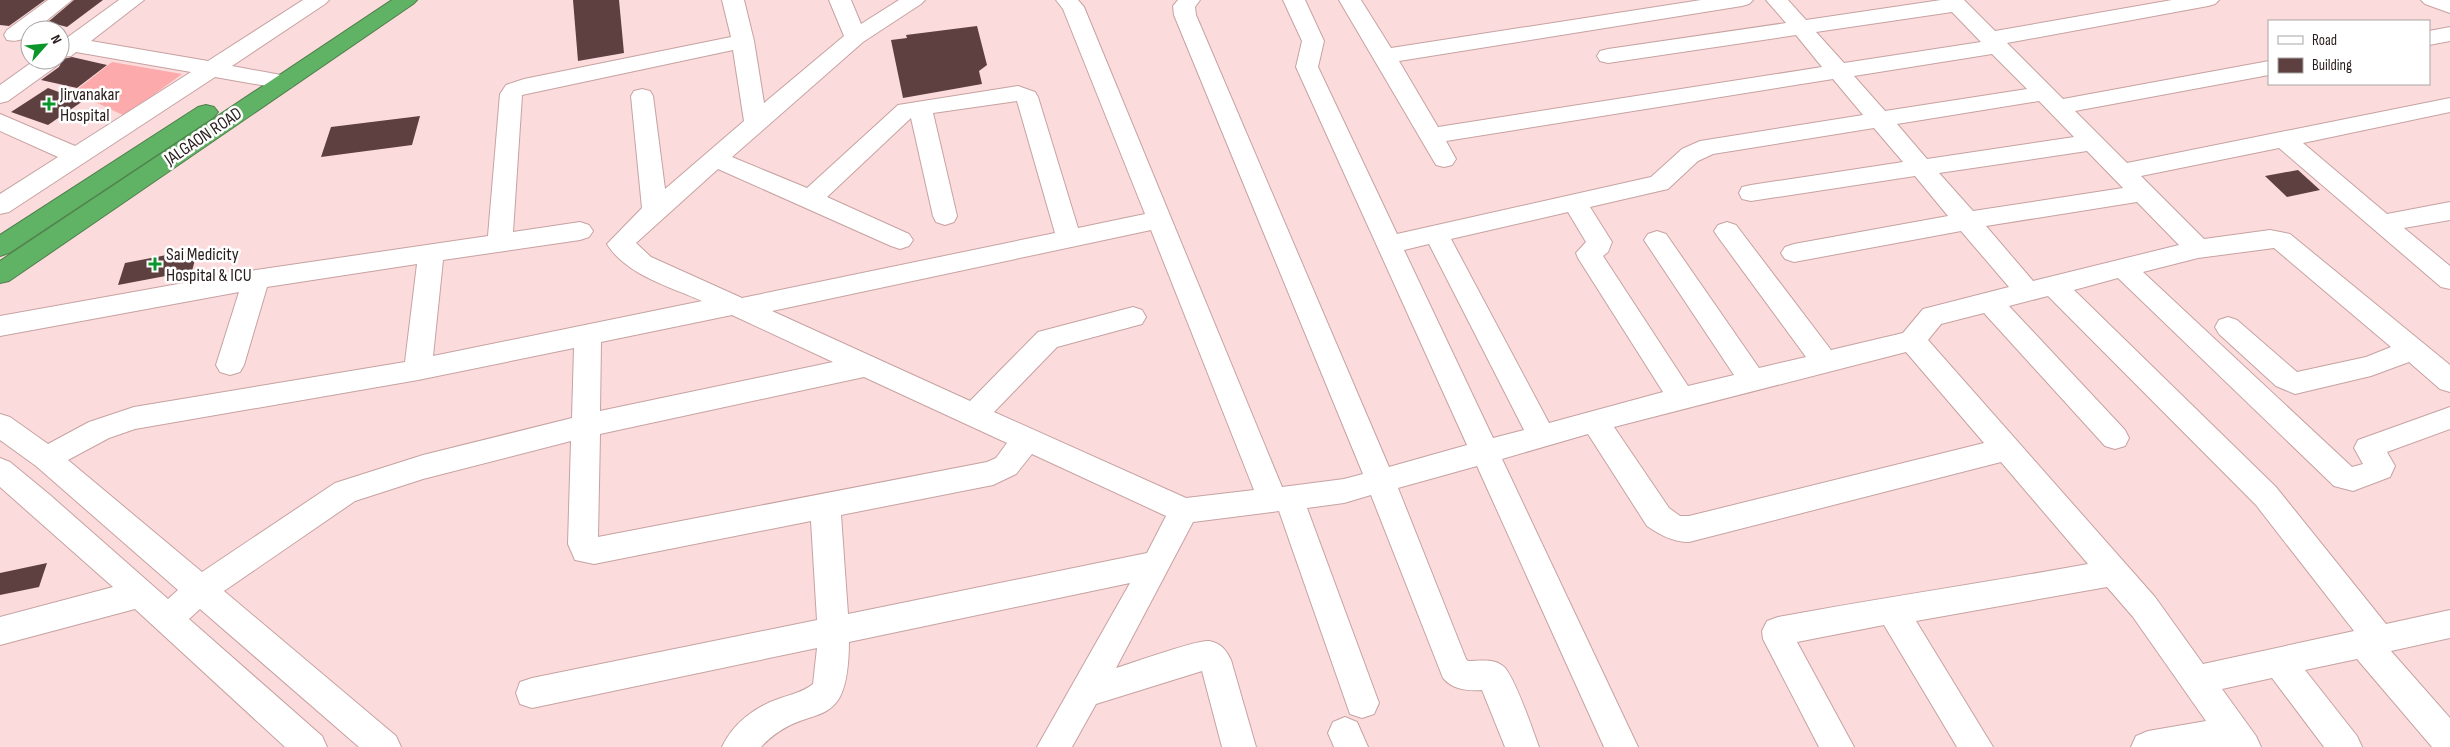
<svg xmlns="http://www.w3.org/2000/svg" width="2450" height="747" font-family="'Sofia Sans Condensed',sans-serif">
	<rect width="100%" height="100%" fill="#fbdbdb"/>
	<polygon fill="#fcaaab" points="112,62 182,74 125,116 74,92"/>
	<g fill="#5f4041">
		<polygon points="0,0 45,0 9,26 0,25"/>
		<polygon points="74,0 103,0 67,27 48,22"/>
		<polygon points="573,0 619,0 624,53 578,61"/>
		<polygon points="977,26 987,65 979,71 982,84 903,98 891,40 907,38 906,35"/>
		<polygon points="72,57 107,65 77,88 41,80 59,67 63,59"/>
		<polygon points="48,88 83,101 48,125 11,112"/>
		<polygon points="420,116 412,145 321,157 331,127"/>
		<polygon points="2298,170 2320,190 2287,197 2265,176"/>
		<polygon points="198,249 192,271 118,285 125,263"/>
		<polygon points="47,563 39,587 0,595 0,573"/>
	</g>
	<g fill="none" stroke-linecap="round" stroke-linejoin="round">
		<defs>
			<g id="minor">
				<path d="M48 0H72L35 30H30V34C22 40 17 42 7 40L4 35 7 30Z"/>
				<polygon points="119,0 144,0 91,41 208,61 303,0 329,0 325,4 232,66 292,77 295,82 292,87 284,89 215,77 9,212 0,214 0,194 58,157 0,131 0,114 75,146 191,72 76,52 71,56 60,57 60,35 68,37"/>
				<path d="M722 0H744L754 41 764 103 844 36 829 0H851L861 24 899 0H925L921 4 863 42 732 157 807 188 898 105 1018 86 1035 92 1038 97 1078 228 1145 214 1063 9 1056 0H1078L1084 7 1282 487 1344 479 1363 474 1174 15 1173 6 1178 0H1200L1195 7 1196 15 1389 467 1467 445 1296 67 1302 41 1283 0H1305L1324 41 1318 67 1397 234 1651 177 1682 149 1700 141 1863 115 1833 79 1446 141 1456 159 1452 165 1444 167 1436 165 1339 0H1361L1391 48 1701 0H1753L1749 4 1742 6 1399 61 1438 127 1822 67 1796 35 1608 63 1600 61 1597 56 1600 51 1608 49 1786 23 1766 0H1788L1806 20 1941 0H1964L1995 31 2172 0H2219L2215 4 2208 6 2007 43 2063 99 2269 61V75L2075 111 2127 163 2450 98V112L2303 143 2387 214 2450 202V220L2404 228 2450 266V289L2441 287 2279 148 2141 176 2204 239 2270 230 2290 234 2450 365V392L2440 389 2409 362 2371 376 2295 394 2276 386 2219 334 2215 327 2219 320 2228 317 2237 320 2297 372 2366 357 2391 347 2274 248 2198 258 2143 272 2352 467 2363 464 2354 448 2358 440 2450 407V429L2387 452 2395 466 2390 477 2353 491 2334 486 2118 278 2074 290 2276 487 2386 624 2450 610V638L2391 651 2450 718V747H2432L2357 659 2305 670 2357 736 2362 747H2324L2272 678 2222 689 2256 736 2261 747H2131L2136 736 2148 731 2206 721 2133 617 2107 587 1916 621 1993 747H1957L1884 625 1797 642 1854 747H1819L1763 639 1762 631 1767 621 1778 617C1881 598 1984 583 2088 564L2001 462 1689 542C1673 542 1660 535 1647 526L1588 434 1502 459 1638 747H1604L1477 466 1398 488 1466 659 1468 661C1479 661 1493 658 1503 666 1514 674 1533 731 1539 747H1505L1482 690C1468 691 1453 690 1443 678L1371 495 1344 503 1307 508 1379 703 1374 714 1362 718 1350 714 1279 511 1193 522 1116 668C1133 663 1195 640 1209 641 1221 643 1226 650 1231 660L1256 747H1222L1202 671 1096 704 1072 747H1037L1130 583 849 642C848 742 809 696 761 747H722C733 723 756 706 781 698 792 694 803 692 813 684L817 648 532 708 520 704 516 693 520 682 532 678 817 620 811 521 594 564 575 560 568 544 571 441 423 479 355 501 224 591 396 736 401 747H359L200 609 189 619 322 736 327 747H285L135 609 0 645V617L113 587 0 487V458L10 462 50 495 168 599 178 590 36 466 0 440V414L10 417 48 444 89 422 134 407 405 362 417 264 267 287 244 365 240 372 230 375 220 372 216 365 239 292 0 336V316L256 270 488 236 500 94 506 85 524 79 731 37ZM1952 12 1981 42 1844 63 1816 32ZM733 50 744 121 665 189 653 96 650 91 642 89 634 91 631 96 642 208 607 244C626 275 671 287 702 301L433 356 443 260 580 240 589 237 593 231 589 225 580 222 513 232 522 95ZM1992 54 2027 89 1885 111 1854 76ZM1017 101 1055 233 742 298 651 257 636 243 718 169 891 246 900 249 909 246 913 240 909 234 827 197 911 118 933 216 936 222 945 225 954 222 957 216 933 113ZM2039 101 2074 137 1927 159 1897 124ZM1874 128 1903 162 1751 185 1742 187 1739 193 1742 199 1751 201 1915 176 1948 216 1794 244 1785 247 1781 253 1785 259 1794 262 1961 231 2009 287 1923 309 1903 333 1831 350 1736 225 1727 222 1718 225 1714 231 1718 237 1806 357 1759 368 1666 234 1657 231 1648 234 1644 240 1734 375 1688 386 1603 256 1608 252 1612 242 1590 207 1668 189 1698 161 1713 154ZM2087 151 2123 188 1973 211 1939 173ZM2137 202 2179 245 2033 281 1986 226ZM1568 212 1586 242 1576 253 1578 258 1663 392 1549 423 1451 239ZM1151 230 1254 490 1186 498 994 412 1057 347 1142 324 1146 317 1142 310 1133 307 1038 332 970 401 772 311ZM1429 244 1524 430 1493 438 1404 250ZM2048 296 2256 505 2354 631 2203 664 2155 597 1928 340 1941 324 1984 313 2105 446 2115 449 2125 446 2129 438 2125 430 2009 306ZM732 315 833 362 600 411 601 342ZM574 348 572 418 423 455 335 483 202 572 68 460 109 438 135 429 418 380ZM1906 352 1984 443 1689 516H1680L1669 508 1614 427ZM864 377 1007 443 996 458 987 462 598 537 600 434ZM1032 454 1166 516 1147 553 848 614 841 515 993 485 1016 474Z"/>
				<polygon points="2421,0 2450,0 2450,13 2425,4"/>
				<polygon points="2450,27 2450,41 2429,45 2429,31"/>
				<polygon points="60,58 61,60 58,65 8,101 0,103 0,85 35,60"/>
				<polygon points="1345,717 1357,722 1368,747 1334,747 1328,733 1333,722"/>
			</g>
			<g id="highway">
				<polygon points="392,0 417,0 413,4 9,281 0,283 0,261"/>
				<polygon points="206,105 214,107 218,112 214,117 9,253 0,256 0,235 198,107"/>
			</g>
		</defs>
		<use href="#minor" stroke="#c7a2a2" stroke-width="2"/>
		<use href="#highway" stroke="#4d7e4b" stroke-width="2"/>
		<use href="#minor" fill="#fff" fill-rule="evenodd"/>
		<use href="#highway" fill="#60b365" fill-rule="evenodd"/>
	</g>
	<g fill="#0b962b" stroke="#fff" stroke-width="2">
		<path d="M46.5 96.5h5v5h5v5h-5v5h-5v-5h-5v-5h5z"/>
		<path d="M152.5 256.5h5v5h5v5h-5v5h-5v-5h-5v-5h5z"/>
	</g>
	<g text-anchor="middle" stroke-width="5" stroke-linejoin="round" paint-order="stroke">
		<g font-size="18" fill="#291c1c" stroke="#fff" text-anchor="start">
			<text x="60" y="100">Jirvanakar<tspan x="60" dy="21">Hospital</tspan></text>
			<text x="166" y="260">Sai Medicity<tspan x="166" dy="21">Hospital &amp; ICU</tspan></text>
		</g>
		<g font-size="18" fill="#291c1c" stroke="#fff">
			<text transform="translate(203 136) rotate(-34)" y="6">JALGAON ROAD</text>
		</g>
	</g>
	<rect x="2268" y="20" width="162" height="65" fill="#ffffff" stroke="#a9a4a4"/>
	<rect x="2278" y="36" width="25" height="8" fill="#ffffff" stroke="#a9a4a4"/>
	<text x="2312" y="45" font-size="15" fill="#291c1c">Road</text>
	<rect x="2278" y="58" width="25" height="15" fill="#5f4041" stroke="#a9a4a4"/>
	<text x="2312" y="70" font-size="15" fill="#291c1c">Building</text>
	<g transform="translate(45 45) rotate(63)"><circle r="24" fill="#ffffff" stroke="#a9a4a4"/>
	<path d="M0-4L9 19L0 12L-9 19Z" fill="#0b962b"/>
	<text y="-8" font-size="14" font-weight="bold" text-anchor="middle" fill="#291c1c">N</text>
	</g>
</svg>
